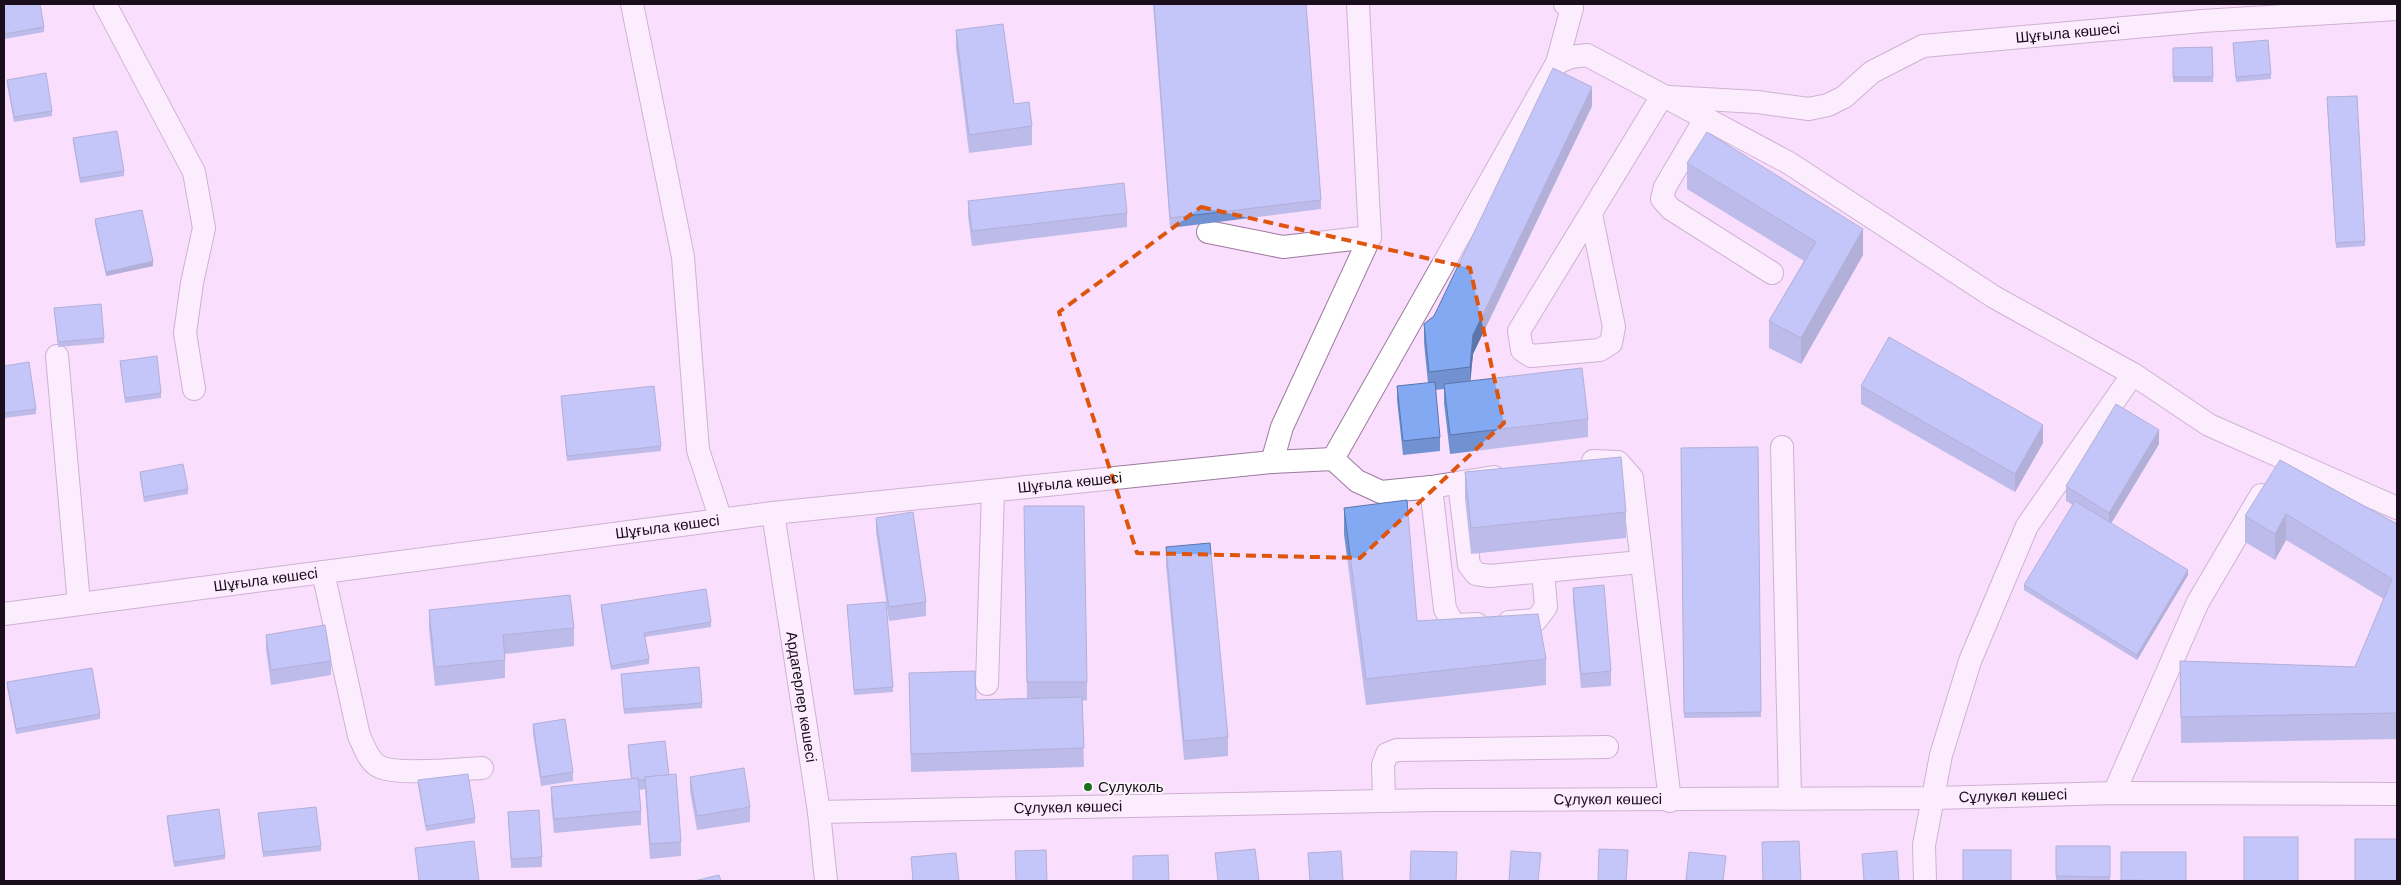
<svg xmlns="http://www.w3.org/2000/svg" width="2401" height="885" font-family="Helvetica,sans-serif">
	<rect width="100%" height="100%" fill="#fadefd"/>
	<g fill="none" stroke-linecap="round" stroke-linejoin="round">
		<defs>
			<g id="minor">
				<polyline points="105,4 194,172 204,228 192,283 185,333 194,389"/>
				<polyline points="632,4 683,257 698,450 721,520"/>
				<polyline points="1557,63 1571,57 1587,55 1789,163 1994,297 2133,374 2209,425 2397,508"/>
				<path id="s1" d="M1669 97 1757 102 1809 109 1828 105 1844 97 1872 72 1923 46 2202 21 2397 9"/>
				<polyline points="1705,119 1665,187 1662,199 1671,209 1772,273"/>
				<polyline points="1591,214 1614,327 1611,343 1600,350 1531,356 1522,350 1519,331 1662,96"/>
				<polyline points="1208,232 1283,247 1370,237"/>
				<polyline points="57,356 79,604"/>
				<polyline points="1782,447 1790,797"/>
				<polyline points="1333,459 1357,481 1381,492 1431,487 1494,477"/>
				<polyline points="1333,459 1557,63 1572,8 1565,4"/>
				<polyline points="1593,461 1618,462 1632,478 1670,801"/>
				<polyline points="1272,462 1282,427 1370,237 1358,4"/>
				<polyline points="1459,483 1469,565 1476,574 1490,576 1641,562"/>
				<polyline points="1431,487 1445,609 1454,625 1477,624"/>
				<path id="s2" d="M773 513 819 812 826 881"/>
				<path d="M323 572 359 736C364 746 368 760 378 766 395 776 460 769 482 768"/>
				<path id="s3" d="M4 614 773 513 1272 462 1333 459"/>
				<polyline points="1509,622 1536,620 1546,607 1543,571"/>
				<polyline points="987,684 993,491"/>
				<polyline points="2114,793 2198,602 2261,495"/>
				<polyline points="1384,801 1383,765 1387,754 1397,750 1607,747"/>
				<path id="s4" d="M819 812 1433 800 1935 798 2114 793 2397 794"/>
				<polyline points="1925,881 1924,845 1941,755 1970,661 2027,526 2133,374"/>
			</g>
		</defs>
		<use href="#minor" stroke="#9b7b9e" stroke-width="24"/>
		<use href="#minor" stroke="#fff" stroke-width="22"/>
	</g>
	<g fill="#7191d1">
		<polygon points="4,4 44,27 44,32 4,39"/>
		<polygon points="1153,4 1306,4 1321,200 1321,209 1170,228"/>
		<polygon points="956,30 1032,126 1032,145 969,153 956,48"/>
		<polygon points="2233,43 2271,74 2271,79 2236,82"/>
		<polygon points="2212,47 2213,82 2173,82 2173,48"/>
		<polygon points="7,80 52,111 52,116 14,122 7,84"/>
		<polygon points="2327,102 2365,241 2365,246 2336,248"/>
		<polygon points="1592,106 1473,354 1470,381 1588,419 1588,437 1450,454 1444,403 1444,389 1435,390 1440,437 1440,451 1403,455 1397,400 1397,386 1428,383 1424,343 1424,324 1434,316"/>
		<polygon points="73,138 124,171 124,176 80,183 73,142"/>
		<polygon points="1687,163 1863,255 1801,364 1769,348 1769,321 1804,261 1687,189"/>
		<polygon points="968,201 1127,213 1127,227 972,246 968,216"/>
		<polygon points="95,219 153,266 106,276 95,224"/>
		<polygon points="54,308 104,338 104,343 58,347"/>
		<polygon points="120,361 161,393 161,398 125,403"/>
		<polygon points="4,366 36,409 36,414 4,418"/>
		<polygon points="1861,386 2043,443 2015,492 1861,404"/>
		<polygon points="561,396 661,446 661,451 567,461"/>
		<polygon points="2159,444 2111,523 2188,575 2137,660 2024,590 2024,585 2073,505 2066,501 2066,486"/>
		<polygon points="1758,447 1761,717 1684,718 1681,448"/>
		<polygon points="2280,460 2397,524 2397,739 2181,743 2180,661 2355,667 2384,599 2286,540 2275,560 2245,542 2245,516"/>
		<polygon points="140,472 188,489 188,494 144,502 140,477"/>
		<polygon points="1465,472 1626,512 1626,538 1471,554 1465,498"/>
		<polygon points="1344,508 1417,621 1546,659 1546,685 1366,705 1344,534"/>
		<polygon points="876,518 926,602 926,616 889,621 876,532"/>
		<polygon points="1024,525 1087,682 1087,700 1082,701 1084,767 911,772 909,673 976,700 1027,698"/>
		<polygon points="1166,547 1228,737 1228,756 1184,760 1166,565"/>
		<polygon points="1573,588 1611,671 1611,686 1581,688 1573,602"/>
		<polygon points="601,605 711,622 711,627 645,637 649,659 649,664 611,670 601,610"/>
		<polygon points="847,605 893,687 893,692 854,695"/>
		<polygon points="429,610 574,628 574,646 505,654 505,678 435,686 429,629"/>
		<polygon points="266,635 331,661 331,675 271,685 266,649"/>
		<polygon points="621,674 702,703 702,708 624,714"/>
		<polygon points="7,682 100,714 100,719 16,734 7,687"/>
		<polygon points="533,724 573,772 573,781 541,786 533,734"/>
		<polygon points="628,745 669,775 681,842 681,856 650,859 645,789 639,790 641,811 641,825 554,833 551,801 551,787 631,779 628,754"/>
		<polygon points="690,777 750,807 750,822 697,830 690,791"/>
		<polygon points="418,780 475,818 475,823 426,831 418,785"/>
		<polygon points="508,812 542,857 542,867 511,868"/>
		<polygon points="258,813 321,846 321,851 263,857"/>
		<polygon points="167,816 225,855 225,859 174,867 167,821"/>
		<rect x="2056" y="846" width="54" height="35"/>
		<rect x="2121" y="852" width="65" height="29"/>
	</g>
	<g fill="#5c76aa">
		<polygon points="1592,87 1592,106 1473,354 1470,386 1470,367 1473,335"/>
		<polygon points="1863,229 1863,255 1801,364 1801,338"/>
		<polygon points="153,261 153,266 106,276 106,272"/>
		<polygon points="2043,425 2043,443 2015,492 2015,474"/>
		<polygon points="2159,430 2159,444 2109,527 2109,513"/>
		<polygon points="2286,514 2286,540 2275,560 2275,534"/>
		<polygon points="2188,570 2188,575 2137,660 2137,655"/>
	</g>
	<g fill="#83a9f3" stroke="#5c76aa">
		<polygon points="4,4 40,4 44,27 4,34"/>
		<polygon points="1154,4 1306,4 1321,200 1170,218"/>
		<polygon points="1003,24 1014,104 1029,102 1032,126 969,135 956,30"/>
		<polygon points="2268,40 2271,74 2236,77 2233,43"/>
		<polygon points="2212,47 2213,77 2173,77 2173,48"/>
		<polygon points="1553,68 1592,87 1473,335 1470,367 1429,372 1424,324 1434,316"/>
		<polygon points="46,73 52,111 14,117 7,80"/>
		<polygon points="2357,96 2365,241 2336,243 2327,97"/>
		<polygon points="117,131 124,171 80,178 73,138"/>
		<polygon points="1707,132 1863,229 1801,338 1769,321 1816,242 1687,163"/>
		<polygon points="1124,183 1127,213 972,231 968,201"/>
		<polygon points="142,210 153,261 106,272 95,219"/>
		<polygon points="101,304 104,338 58,342 54,308"/>
		<polygon points="1889,337 2043,425 2015,474 1861,386"/>
		<polygon points="157,356 161,393 125,398 120,361"/>
		<polygon points="29,362 36,409 4,413 4,366"/>
		<polygon points="1582,368 1588,419 1450,435 1444,384"/>
		<polygon points="1435,382 1440,437 1403,441 1397,386"/>
		<polygon points="654,386 661,446 567,456 561,396"/>
		<polygon points="2116,404 2159,430 2109,513 2066,486"/>
		<polygon points="1758,447 1761,712 1684,713 1681,448"/>
		<polygon points="1621,457 1626,512 1471,528 1465,472"/>
		<polygon points="2280,460 2397,524 2397,713 2181,717 2180,661 2355,667 2392,579 2286,514 2275,534 2245,516"/>
		<polygon points="183,464 188,489 144,497 140,472"/>
		<polygon points="1407,500 1417,621 1538,614 1546,659 1366,679 1344,508"/>
		<polygon points="2075,501 2188,570 2137,655 2024,585"/>
		<polygon points="1024,506 1084,506 1087,682 1027,682"/>
		<polygon points="913,512 926,602 889,607 876,518"/>
		<polygon points="1210,543 1228,737 1184,741 1166,547"/>
		<polygon points="1604,585 1611,671 1581,674 1573,588"/>
		<polygon points="706,589 711,622 644,633 649,659 611,666 601,605"/>
		<polygon points="570,595 574,628 503,635 505,660 435,667 429,610"/>
		<polygon points="886,602 893,687 854,690 847,605"/>
		<polygon points="325,625 331,661 271,670 266,635"/>
		<polygon points="699,667 702,703 624,709 621,674"/>
		<polygon points="92,668 100,714 16,729 7,682"/>
		<polygon points="975,671 976,700 1082,697 1084,748 911,754 909,673"/>
		<polygon points="565,719 573,772 541,777 533,724"/>
		<polygon points="665,741 669,775 645,777 645,780 638,780 638,778 632,779 628,745"/>
		<polygon points="744,768 750,807 697,816 690,777"/>
		<polygon points="468,774 475,818 426,826 418,780"/>
		<polygon points="676,774 681,842 650,844 645,777"/>
		<polygon points="638,778 641,811 554,819 551,787"/>
		<polygon points="316,807 321,846 263,852 258,813"/>
		<polygon points="219,809 225,855 174,862 167,816"/>
		<polygon points="539,810 542,857 511,859 508,812"/>
		<rect x="2244" y="837" width="54" height="44"/>
		<rect x="2355" y="839" width="42" height="42"/>
		<polygon points="474,841 479,881 419,881 415,848"/>
		<polygon points="1799,841 1801,881 1763,881 1762,842"/>
		<polygon points="2056,846 2110,846 2110,877 2056,876"/>
		<polygon points="1255,849 1259,881 1218,881 1215,853"/>
		<polygon points="1599,849 1628,850 1626,881 1598,881"/>
		<polygon points="1046,850 1047,881 1016,881 1015,851"/>
		<rect x="1963" y="850" width="48" height="31"/>
		<polygon points="1341,851 1343,881 1310,881 1308,853"/>
		<polygon points="1411,851 1457,852 1456,881 1410,881"/>
		<polygon points="1511,851 1541,853 1538,881 1509,881"/>
		<polygon points="1897,851 1899,881 1864,881 1862,854"/>
		<polygon points="1689,852 1726,856 1723,881 1695,881 1686,880"/>
		<polygon points="2121,852 2186,852 2186,881 2121,880"/>
		<polygon points="956,853 959,881 913,881 911,857"/>
		<polygon points="1168,855 1169,881 1133,881 1133,856"/>
		<polygon points="719,875 721,881 694,881"/>
	</g>
	<path d="M0 0H2401V885H0ZM1201 207 1470 268 1504 423 1360 558 1137 553 1059 312Z" fill="#fadefd" fill-opacity=".55" fill-rule="evenodd"/>
	<path fill="none" stroke="#de550d" stroke-width="4" stroke-dasharray="10 6" stroke-linejoin="round" d="M1201 207 1470 268 1504 423 1360 558 1137 553 1059 312Z"/>
	<circle fill="#1b711b" stroke="#faf3fb" stroke-width="2" cx="1088" cy="787" r="5"/>
	<g text-anchor="middle" stroke-width="4" stroke-linejoin="round" paint-order="stroke">
		<g font-size="15" fill="#1a0e1c" stroke="#faf3fb">
			<text dy="5" stroke="none"><textPath href="#s1" startOffset="418">Шұғыла көшесі</textPath></text>
			<text dy="5" stroke="none"><textPath href="#s3" startOffset="1074">Шұғыла көшесі</textPath></text>
			<text dy="5" stroke="none"><textPath href="#s3" startOffset="669">Шұғыла көшесі</textPath></text>
			<text dy="5" stroke="none"><textPath href="#s3" startOffset="264">Шұғыла көшесі</textPath></text>
			<text dy="5" stroke="none"><textPath href="#s2" startOffset="186">Ардагерлер көшесі</textPath></text>
			<text dy="5" stroke="none"><textPath href="#s4" startOffset="1194">Сұлукөл көшесі</textPath></text>
			<text dy="5" stroke="none"><textPath href="#s4" startOffset="789">Сұлукөл көшесі</textPath></text>
			<text dy="5" stroke="none"><textPath href="#s4" startOffset="249">Сұлукөл көшесі</textPath></text>
		</g>
		<g font-size="15" fill="#1a0e1c" stroke="#faf3fb" text-anchor="start">
			<text x="1098" y="792">Сулуколь</text>
		</g>
	</g>
	<rect width="2401" height="885" fill="none" stroke="#1a0e1c" stroke-width="10"/>
</svg>
